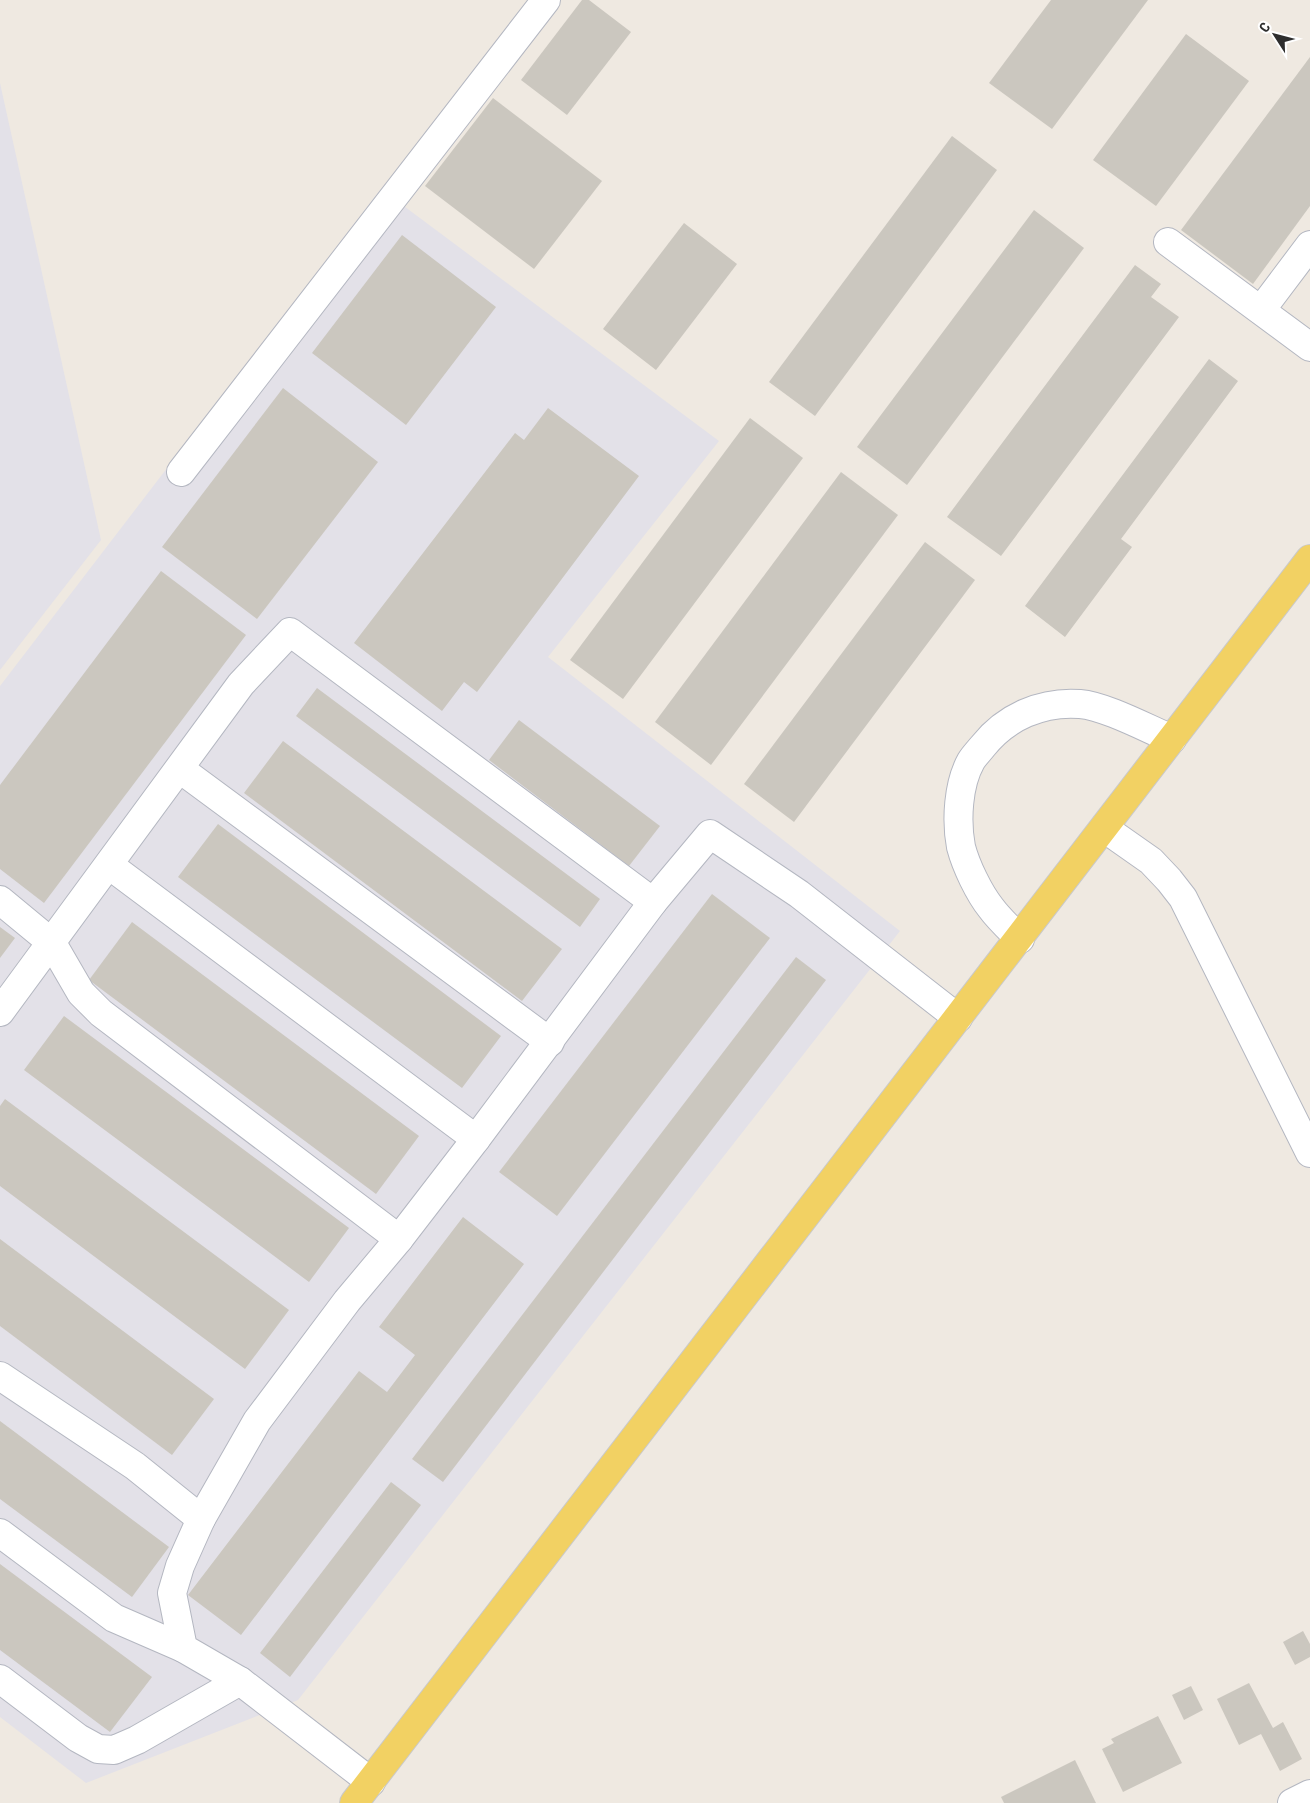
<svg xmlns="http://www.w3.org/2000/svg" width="1310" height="1803" font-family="'Roboto Condensed',sans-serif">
	<rect width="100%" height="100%" fill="#efe9e1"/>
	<g fill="#e3e1e8">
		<polygon points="0,83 101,540 0,670"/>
		<polygon points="381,189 719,441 548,657 900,931 298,1700 86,1783 0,1717 0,686"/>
	</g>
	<g fill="#cbc7bf">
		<polygon points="582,0 589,0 631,32 567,115 521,80"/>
		<polygon points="1051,0 1148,0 1052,129 989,83"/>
		<polygon points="1186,34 1249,81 1156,206 1093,160"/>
		<polygon points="1310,57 1310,206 1253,284 1181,230"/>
		<polygon points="493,98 602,181 534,269 425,186"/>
		<polygon points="952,136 997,170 815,416 769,382"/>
		<polygon points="1034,210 1084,248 907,485 857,447"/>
		<polygon points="684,223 737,264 656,370 603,329"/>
		<polygon points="402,235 496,307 406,425 312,353"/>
		<polygon points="1135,265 1161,284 1151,297 1179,317 1001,556 947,517"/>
		<polygon points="1209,359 1238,381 1121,539 1132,547 1065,637 1025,606"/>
		<polygon points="283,388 378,462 257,619 162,547"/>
		<polygon points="548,408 639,476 477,692 464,682 442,711 354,643 515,433 524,440"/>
		<polygon points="750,418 803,458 623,699 570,660"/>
		<polygon points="841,472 898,515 711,765 655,722"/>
		<polygon points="925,542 975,580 794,822 744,784"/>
		<polygon points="161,571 246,635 44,903 0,869 0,785"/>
		<polygon points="317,688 600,899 580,927 296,716"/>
		<polygon points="519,720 660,826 629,866 489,760"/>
		<polygon points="283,741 562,949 522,1001 244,793"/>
		<polygon points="218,824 501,1036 462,1088 178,877"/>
		<polygon points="712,894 770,938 557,1216 499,1172"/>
		<polygon points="132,922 419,1136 376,1194 89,980"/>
		<polygon points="0,927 15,938 0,958"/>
		<polygon points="796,957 826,980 443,1482 412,1459"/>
		<polygon points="64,1016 349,1228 309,1282 24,1070"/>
		<polygon points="5,1099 289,1310 245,1369 0,1186 0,1106"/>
		<polygon points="463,1217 524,1264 241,1635 188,1595 359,1371 387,1392 415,1355 379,1327"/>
		<polygon points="0,1239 214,1399 172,1455 0,1326"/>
		<polygon points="0,1421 169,1547 132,1597 0,1499"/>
		<polygon points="391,1482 421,1505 290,1677 260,1653"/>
		<polygon points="0,1564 152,1677 110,1732 0,1650"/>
		<polygon points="1303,1631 1310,1644 1310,1657 1295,1665 1283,1642"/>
		<polygon points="1249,1683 1273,1728 1283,1722 1302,1759 1280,1771 1261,1734 1239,1745 1217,1699"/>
		<polygon points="1191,1686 1203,1710 1184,1720 1172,1695"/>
		<polygon points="1158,1716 1182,1763 1123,1792 1102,1749 1114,1743 1111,1739"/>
		<polygon points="1075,1760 1096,1803 1004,1803 1001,1797"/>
	</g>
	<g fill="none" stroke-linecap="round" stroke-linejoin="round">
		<defs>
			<g id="minor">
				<polyline points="1168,242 1310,347"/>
				<polyline points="1261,310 1310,245"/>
				<polyline points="181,472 546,0"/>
				<polyline points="180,769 550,1042"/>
				<polyline points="1104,828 1151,861 1169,880 1183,898 1310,1153"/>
				<polyline points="109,865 476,1139"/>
				<polyline points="0,900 52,943 81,993 101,1013 399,1239"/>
				<path d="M1020 939C1010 929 999 919 991 908 979 893 966 866 961 847 956 821 958 784 971 761 974 756 979 751 983 746 1006 717 1042 701 1080 704 1105 706 1148 729 1172 739"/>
				<polyline points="0,1012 241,684 290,632 653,902 710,834 799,894 958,1018"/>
				<polyline points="0,1376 135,1466 201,1519"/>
				<polyline points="0,1533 114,1618 183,1648"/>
				<polyline points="0,1679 78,1738 98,1749 114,1750 137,1740 240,1681"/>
				<polyline points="371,1782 240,1681 183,1648 172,1593 180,1566 201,1519 257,1421 347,1301 399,1239 476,1139 653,902"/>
				<polyline points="1292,1803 1310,1794"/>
			</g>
			<polyline id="major" points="354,1803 1310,559"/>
		</defs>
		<use href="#minor" stroke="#b4b7c1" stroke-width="30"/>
		<use href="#major" stroke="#c9c9c9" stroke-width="30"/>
		<use href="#minor" stroke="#fff" stroke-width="28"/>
		<use href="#major" stroke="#f2d163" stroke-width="28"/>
	</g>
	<g transform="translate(1275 35) rotate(306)" stroke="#ffffff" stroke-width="4" paint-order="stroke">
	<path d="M0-4L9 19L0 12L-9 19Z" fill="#2e2e2e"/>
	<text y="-8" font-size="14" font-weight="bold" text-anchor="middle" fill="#2e2e2e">С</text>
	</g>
</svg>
